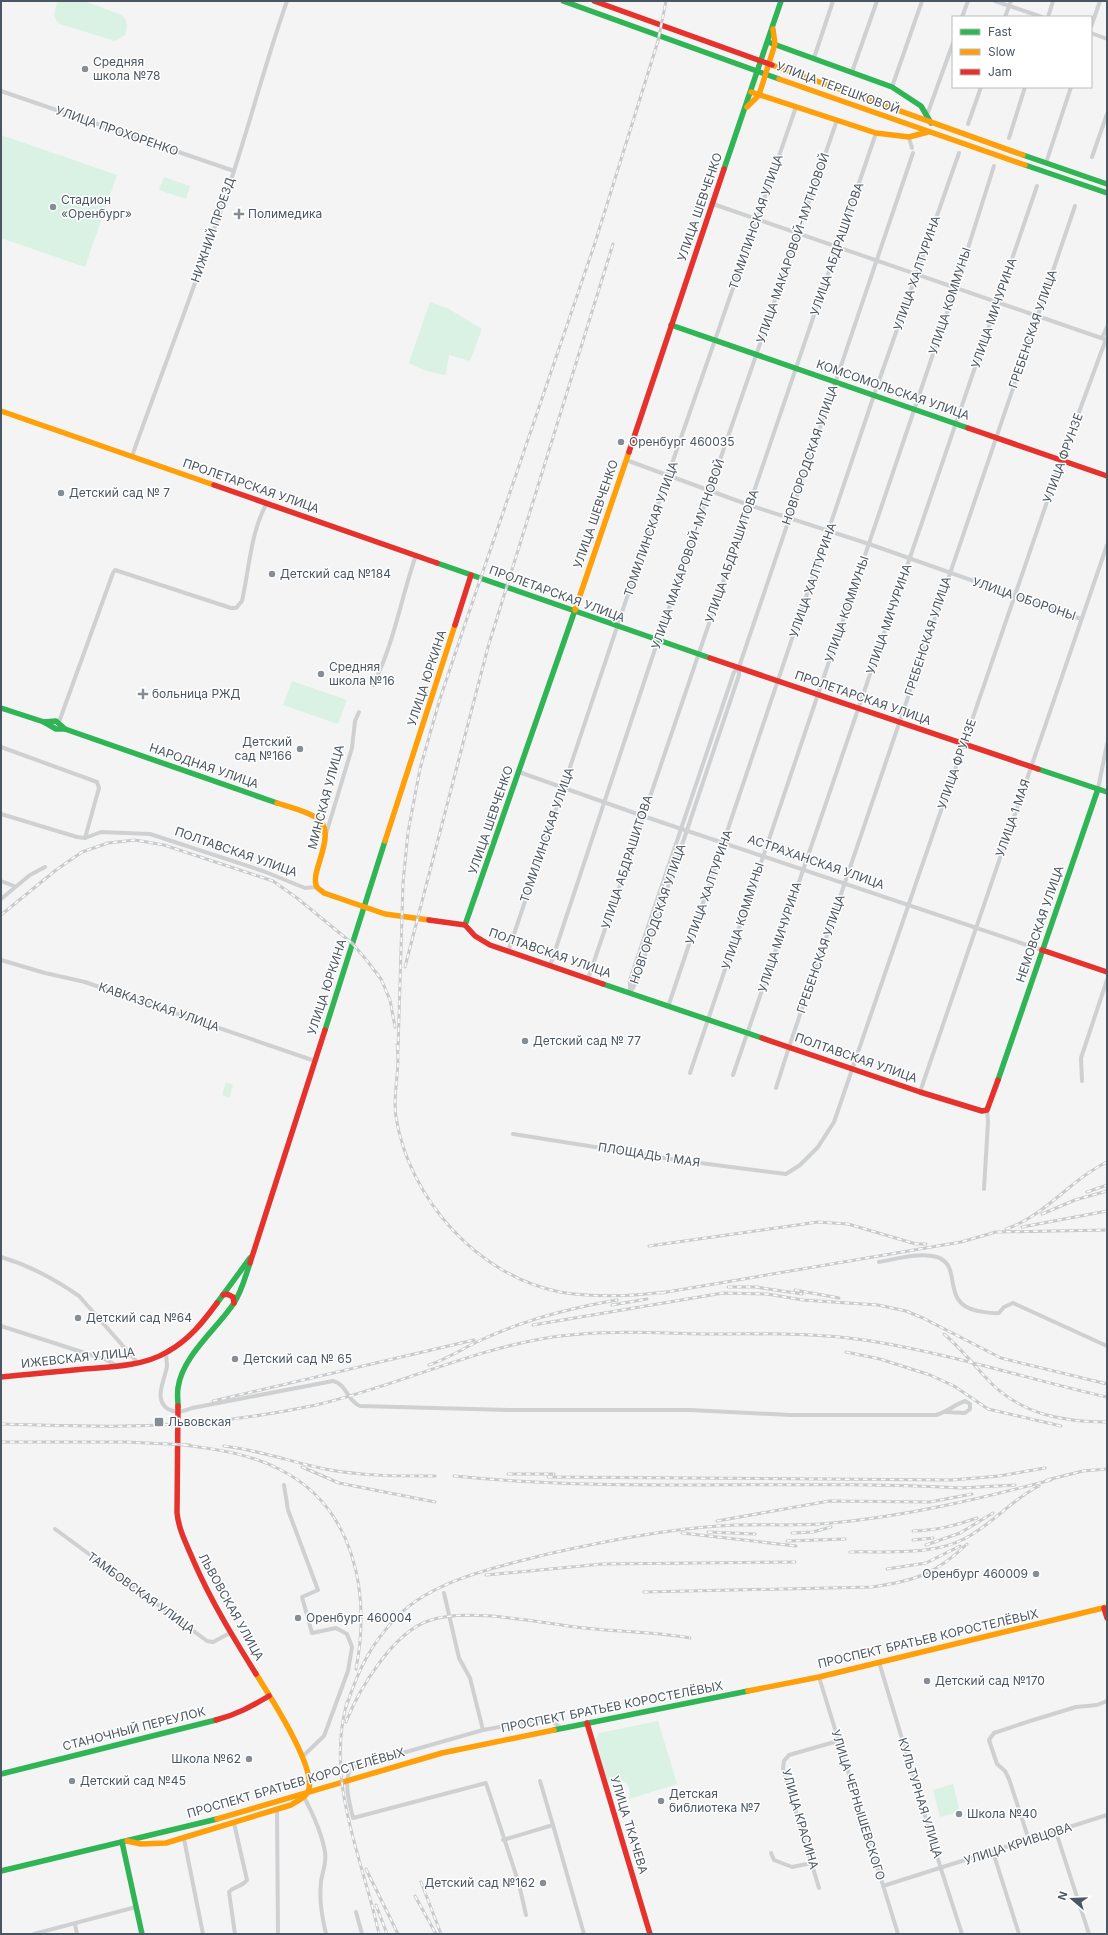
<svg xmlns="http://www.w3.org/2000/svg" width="1108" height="1935" font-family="Inter,sans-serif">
	<rect width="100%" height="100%" fill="#f4f4f4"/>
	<g fill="#d9f2e3">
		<path d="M58 1H84L122 15C128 22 128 26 125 35L115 41 60 24C52 18 54 10 58 1Z"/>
		<polygon points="1,135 117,175 85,267 1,238"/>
		<polygon points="164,177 190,186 186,199 159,190"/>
		<polygon points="430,302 449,309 482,329 470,361 449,355 446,374 444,375 426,371 409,363"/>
		<polygon points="292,681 347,700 338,724 283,705"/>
		<polygon points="226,1082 233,1085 229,1098 222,1095"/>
		<polygon points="658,1721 677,1784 629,1799 630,1791 627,1783 617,1780 607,1781 595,1741 599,1733"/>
		<polygon points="953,1784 960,1812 940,1817 933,1790"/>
	</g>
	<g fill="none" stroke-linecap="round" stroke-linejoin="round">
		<g stroke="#ced0d2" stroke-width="4">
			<polyline points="995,1 1042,17"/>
			<polyline points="962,17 968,1"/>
			<polyline points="1005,17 1011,1"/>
			<polyline points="1048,17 1053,1"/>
			<polyline points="1091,27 1100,1"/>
			<polyline points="1091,33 1107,39"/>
			<polyline points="814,58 833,1"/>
			<polyline points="852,72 877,1"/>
			<polyline points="892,87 922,1"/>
			<polyline points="1,91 234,171"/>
			<polyline points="927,115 953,43"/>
			<polyline points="968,124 981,87"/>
			<polyline points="909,138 912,148"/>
			<polyline points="1009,138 1025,87"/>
			<polyline points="1092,157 1107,114"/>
			<polyline points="1046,163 1071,87"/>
			<polyline points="713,204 1107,340"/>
			<polyline points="1102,338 1107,327"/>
			<path d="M132 456C165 364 200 273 231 180 251 120 266 60 287 1"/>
			<polyline points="626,460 749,505 869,544 1081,619"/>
			<path d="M373 685C394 644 401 598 416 555"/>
			<path d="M59 722 113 573 115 570 231 608H236L242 601C249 570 251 530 267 503"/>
			<polyline points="1,747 97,782 99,788 85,838"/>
			<polyline points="519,772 643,816 1042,950"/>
			<polyline points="1098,789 1107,744"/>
			<polyline points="1,814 77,837 85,838 101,832 150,834 263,871 305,888 317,887"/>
			<polyline points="326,834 352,748 355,721 359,712"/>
			<polyline points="1,881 14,886"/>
			<polyline points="1,899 30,875 45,867"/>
			<polyline points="508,952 668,475 796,107"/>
			<polyline points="1,960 45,973 85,982 315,1061"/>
			<polyline points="550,966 658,640 837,120"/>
			<polyline points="588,979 876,133"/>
			<polyline points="630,993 630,980 734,672 739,667 913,153"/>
			<polyline points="630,993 636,982 739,675 739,667"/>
			<polyline points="668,1007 874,395 959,153"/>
			<polyline points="690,1073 956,286 994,166"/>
			<polyline points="733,1075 1037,186"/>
			<polyline points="1082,1081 1081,1058 1107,980"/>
			<polyline points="776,1088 789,1047 1075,206"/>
			<polyline points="920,1092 1107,545"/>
			<polyline points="513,1134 677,1160 786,1174 800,1165 818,1147 834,1122 1061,461 1106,339"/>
			<polyline points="984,1189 988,1122 987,1110"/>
			<path d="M1 1257C28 1265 56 1280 79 1296L138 1363"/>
			<path d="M879 1262C896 1259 919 1252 937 1257 964 1266 939 1303 978 1311 985 1312 992 1314 999 1313L1004 1307 1013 1303 1107 1346"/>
			<polyline points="1,1326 107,1360 117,1366"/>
			<path d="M166 1353C166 1357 167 1362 167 1366 165 1380 153 1399 168 1409 177 1414 184 1411 192 1408L333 1381C347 1384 347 1401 360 1406L509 1410H690L790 1415H936C947 1412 954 1405 965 1401L970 1404V1409L965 1413 946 1412"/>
			<polyline points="284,1485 288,1510 318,1590 302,1597 312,1633 336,1628 347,1634 352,1647 348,1671 324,1736 302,1757"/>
			<polyline points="55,1529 207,1641 213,1642 230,1633"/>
			<polyline points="444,1593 459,1658 470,1678 483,1730"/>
			<polyline points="879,1662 941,1869 962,1934"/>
			<polyline points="819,1677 898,1934"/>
			<polyline points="540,1781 553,1825"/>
			<path d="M304 1797C312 1812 322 1835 325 1852 327 1863 322 1872 321 1882 319 1901 322 1916 326 1934"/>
			<polyline points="277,1809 278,1934"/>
			<path d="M234 1823 247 1880C242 1887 234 1886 229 1892L235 1934"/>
			<polyline points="1056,1832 1089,1934"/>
			<polyline points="184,1839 203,1934"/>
			<polyline points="503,1840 553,1825 584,1934"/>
			<polyline points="1029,1840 1009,1779 1005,1771 997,1764 989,1740 994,1733 1030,1721 1076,1707 1097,1705 1107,1701"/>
			<polyline points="993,1852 1019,1934"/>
			<polyline points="771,1853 774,1860 792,1867 812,1863"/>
			<polyline points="883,1886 1107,1815"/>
			<polyline points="819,1888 783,1769 784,1761 789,1755 838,1741"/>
			<polyline points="356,1912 362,1934"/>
			<path d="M526 1915 519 1884 486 1783 353 1818C349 1801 344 1785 350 1768L483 1730 548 1718 561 1728"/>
			<polyline points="75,1924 77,1934"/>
			<polyline points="34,1934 136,1907"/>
		</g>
		<g stroke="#30b455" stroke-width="5.5">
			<polyline points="563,1 779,79"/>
			<polyline points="768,42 892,87 921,106 931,123"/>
			<polyline points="1023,155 1107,184"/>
			<polyline points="1025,165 1107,193"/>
			<polyline points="724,169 781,1"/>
			<polyline points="671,325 968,428"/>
			<polyline points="437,563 710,658"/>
			<polyline points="1,708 44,722 56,729 65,729 277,803"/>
			<polyline points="44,722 56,721 65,729"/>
			<polyline points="1038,769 1107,792"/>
			<polyline points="465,925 575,610"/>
			<polyline points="603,984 762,1038"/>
			<polyline points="325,1030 385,841"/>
			<polyline points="998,1080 1098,789"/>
			<polyline points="217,1303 250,1258"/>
			<path d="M178 1406C178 1400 177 1394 178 1388 182 1356 217 1329 234 1303 242 1291 245 1277 250 1263"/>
			<polyline points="554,1730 748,1691"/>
			<polyline points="1,1774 216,1720"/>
			<polyline points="122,1842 142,1934"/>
			<polyline points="1,1871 217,1819"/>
		</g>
		<g stroke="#ff9f0a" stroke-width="5.5">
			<polyline points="772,65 1023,155"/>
			<polyline points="779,79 1025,165"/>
			<polyline points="751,92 876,133 909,137 928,132"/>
			<polyline points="747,107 759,95 775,44 773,29"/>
			<polyline points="1,411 214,485"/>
			<polyline points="575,610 629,452"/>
			<path d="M277 803C289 807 304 810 315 817 341 832 308 872 317 887 318 889 322 891 324 893L385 914 429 920"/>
			<polyline points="385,841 455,625"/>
			<polyline points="748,1691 819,1677 1107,1607"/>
			<polyline points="217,1819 442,1753 554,1730"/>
			<path d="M127 1841 141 1844 166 1843 291 1805C297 1801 307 1797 309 1789 315 1765 269 1695 256 1674"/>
		</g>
		<g stroke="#e5322d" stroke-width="5.5">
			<polyline points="594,1 772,65"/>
			<polyline points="968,428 1107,476"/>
			<polyline points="629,452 724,169"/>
			<polyline points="214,485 437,563"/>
			<polyline points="455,625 471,575"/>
			<polyline points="710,658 1038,769"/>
			<polyline points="429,920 465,925 475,936 490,945 603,984"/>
			<polyline points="1042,950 1107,972"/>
			<polyline points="762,1038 920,1092 982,1111 987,1110 998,1080"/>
			<polyline points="250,1263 325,1030"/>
			<polyline points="223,1295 227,1294 233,1297 234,1303"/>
			<path d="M1 1377C29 1374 56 1372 84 1369 111 1367 144 1366 167 1352 189 1340 203 1322 217 1303"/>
			<path d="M178 1406 177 1513C179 1531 187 1545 194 1562 211 1601 233 1637 256 1674"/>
			<polyline points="1104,1608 1107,1618"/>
			<path d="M216 1720C236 1715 252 1706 269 1696"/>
			<polyline points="587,1723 650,1934"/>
		</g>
		<defs>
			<g id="rail">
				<polyline points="1,915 56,870 82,852 108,843 135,840 164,845 273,881 297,898 353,944 368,962 381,979 390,1000 395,1027"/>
				<polyline points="405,967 488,647 613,244"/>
				<path d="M397 1045C401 1069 392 1094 396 1117 409 1199 478 1276 560 1292 596 1298 630 1296 666 1292"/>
				<polyline points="398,1050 403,883 408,832 420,769 439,702 464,627 594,246 658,41 666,1"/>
				<polyline points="1087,1192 1107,1185"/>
				<polyline points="1042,1214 1075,1200 1107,1191"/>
				<polyline points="1022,1227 1107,1211"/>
				<path d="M1006 1229C1045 1216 1070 1180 1107 1162"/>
				<polyline points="649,1246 818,1222 848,1224 916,1244 926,1244"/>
				<polyline points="728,1287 756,1287 802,1294"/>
				<polyline points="795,1290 839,1298"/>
				<polyline points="661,1293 961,1242 996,1232 1107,1230"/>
				<polyline points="612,1305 647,1299"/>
				<polyline points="533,1325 723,1293 767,1294 803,1300 878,1305 906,1311 923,1318 1001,1358 1107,1384"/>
				<path d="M944 1334C962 1349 976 1368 993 1385 1025 1415 1064 1422 1107 1422"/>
				<polyline points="846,1352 880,1359 930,1375 954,1386 988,1409 1061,1426"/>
				<path d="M429 1365C447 1359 462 1349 479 1341 523 1320 570 1308 617 1300"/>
				<polyline points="213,1401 474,1340"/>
				<path d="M1 1424C53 1425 107 1428 159 1425 212 1423 264 1416 316 1405 398 1386 476 1347 560 1336 607 1330 655 1333 702 1334 758 1334 815 1332 871 1341 951 1354 1028 1379 1107 1397"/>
				<polyline points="1,1442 126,1442 190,1445"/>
				<path d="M184 1445C216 1449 250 1454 279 1469 354 1506 371 1592 356 1669"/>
				<path d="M224 1446C259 1450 291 1462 325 1469 361 1476 398 1476 435 1476"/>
				<polyline points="302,1467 339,1483 435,1502"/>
				<polyline points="508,1474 554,1474"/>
				<path d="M454 1476C622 1493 792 1479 961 1488L1015 1485"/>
				<polyline points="548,1477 952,1480 999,1476 1045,1468"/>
				<polyline points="1047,1480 1083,1471 1107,1469"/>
				<polyline points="717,1521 829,1501 930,1502 972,1494"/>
				<path d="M913 1531C938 1530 954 1526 977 1518"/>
				<polyline points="708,1532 755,1534"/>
				<polyline points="682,1533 796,1546"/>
				<polyline points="792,1533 813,1532 831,1527"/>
				<polyline points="913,1540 933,1538"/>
				<polyline points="787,1541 845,1539"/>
				<polyline points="926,1545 960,1533 993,1513"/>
				<path d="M850 1552C887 1551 930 1556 964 1539 992 1525 1012 1499 1039 1486"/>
				<polyline points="887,1569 926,1563 960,1546"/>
				<polyline points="486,1575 603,1564 795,1562"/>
				<path d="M644 1592 872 1587C914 1581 936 1574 967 1544"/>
				<path d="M347 1702C325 1783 362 1856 379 1934"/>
				<path d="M346 1707C358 1671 370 1644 398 1616 433 1580 500 1566 548 1554 605 1541 661 1530 718 1526 756 1523 796 1527 832 1523 907 1516 979 1499 1051 1480"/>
				<path d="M346 1722C359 1689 393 1633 428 1621 464 1607 537 1622 575 1627 614 1632 652 1631 690 1638"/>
				<polyline points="366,1869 398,1934"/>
				<polyline points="421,1882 441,1934"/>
				<polyline points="415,1896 436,1934"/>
				<polyline points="376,1905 387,1934"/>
			</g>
		</defs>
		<use href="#rail" stroke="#c9cacc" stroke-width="3"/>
		<use href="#rail" stroke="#fff" stroke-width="1.5" stroke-dasharray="4.5" stroke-linecap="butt"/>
	</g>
	<g fill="#868d94" stroke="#fff" stroke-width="1.5">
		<circle cx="85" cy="69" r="4"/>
		<circle cx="53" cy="207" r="4"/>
		<path d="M237 208h4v4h4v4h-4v4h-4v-4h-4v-4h4z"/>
		<circle cx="621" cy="442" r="4"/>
		<circle cx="61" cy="493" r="4"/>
		<circle cx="272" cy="574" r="4"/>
		<circle cx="321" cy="674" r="4"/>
		<path d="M141 688h4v4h4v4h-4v4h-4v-4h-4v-4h4z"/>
		<circle cx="300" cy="749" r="4"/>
		<circle cx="525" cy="1041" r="4"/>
		<circle cx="78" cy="1318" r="4"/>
		<circle cx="235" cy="1359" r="4"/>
		<rect x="154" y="1417" width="10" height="10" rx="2"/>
		<circle cx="1036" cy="1574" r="4"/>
		<circle cx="298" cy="1618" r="4"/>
		<circle cx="927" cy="1681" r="4"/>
		<circle cx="249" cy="1759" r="4"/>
		<circle cx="72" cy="1781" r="4"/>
		<circle cx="661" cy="1801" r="4"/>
		<circle cx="959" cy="1814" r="4"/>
		<circle cx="543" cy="1883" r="4"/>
	</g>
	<g text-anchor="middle" stroke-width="3" stroke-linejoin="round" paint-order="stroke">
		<g font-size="12" fill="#4a5661" stroke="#fff" text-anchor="start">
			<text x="93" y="66">Средняя<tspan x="93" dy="14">школа №78</tspan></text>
			<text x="61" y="204">Стадион<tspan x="61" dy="14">«Оренбург»</tspan></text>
			<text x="248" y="218">Полимедика</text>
			<text x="629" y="446">Оренбург 460035</text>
			<text x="69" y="497">Детский сад № 7</text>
			<text x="280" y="578">Детский сад №184</text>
			<text x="329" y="671">Средняя<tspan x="329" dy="14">школа №16</tspan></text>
			<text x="152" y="698">больница РЖД</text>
			<text x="292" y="746" text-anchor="end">Детский<tspan x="292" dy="14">сад №166</tspan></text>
			<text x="533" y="1045">Детский сад № 77</text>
			<text x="86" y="1322">Детский сад №64</text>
			<text x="243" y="1363">Детский сад № 65</text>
			<text x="168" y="1426">Львовская</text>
			<text x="1028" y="1578" text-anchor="end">Оренбург 460009</text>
			<text x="306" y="1622">Оренбург 460004</text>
			<text x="935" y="1685">Детский сад №170</text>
			<text x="241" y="1763" text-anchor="end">Школа №62</text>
			<text x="80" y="1785">Детский сад №45</text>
			<text x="669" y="1798">Детская<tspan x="669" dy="14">библиотека №7</tspan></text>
			<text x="967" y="1818">Школа №40</text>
			<text x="535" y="1887" text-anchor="end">Детский сад №162</text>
		</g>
		<g font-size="12" fill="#4a5661" stroke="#fff">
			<text transform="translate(838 88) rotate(20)" y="4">УЛИЦА ТЕРЕШКОВОЙ</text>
			<text transform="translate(117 131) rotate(19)" y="4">УЛИЦА ПРОХОРЕНКО</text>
			<text transform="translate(700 207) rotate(-71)" y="4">УЛИЦА ШЕВЧЕНКО</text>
			<text transform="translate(756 222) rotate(-71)" y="4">ТОМИЛИНСКАЯ УЛИЦА</text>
			<text transform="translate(213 230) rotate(-71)" y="4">НИЖНИЙ ПРОЕЗД</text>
			<text transform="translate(793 248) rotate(-71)" y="4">УЛИЦА МАКАРОВОЙ-МУТНОВОЙ</text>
			<text transform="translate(837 249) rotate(-71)" y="4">УЛИЦА АБДРАШИТОВА</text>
			<text transform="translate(917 273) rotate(-71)" y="4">УЛИЦА ХАЛТУРИНА</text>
			<text transform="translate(950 301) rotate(-72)" y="4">УЛИЦА КОММУНЫ</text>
			<text transform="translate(994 313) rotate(-71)" y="4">УЛИЦА МИЧУРИНА</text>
			<text transform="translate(1033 329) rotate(-71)" y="4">ГРЕБЕНСКАЯ УЛИЦА</text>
			<text transform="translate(893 390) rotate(19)" y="4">КОМСОМОЛЬСКАЯ УЛИЦА</text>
			<text transform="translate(810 455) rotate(-71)" y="4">НОВГОРОДСКАЯ УЛИЦА</text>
			<text transform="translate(1063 458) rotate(-70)" y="4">УЛИЦА ФРУНЗЕ</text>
			<text transform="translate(251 486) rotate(19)" y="4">ПРОЛЕТАРСКАЯ УЛИЦА</text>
			<text transform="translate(596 514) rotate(-71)" y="4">УЛИЦА ШЕВЧЕНКО</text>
			<text transform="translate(651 529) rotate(-71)" y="4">ТОМИЛИНСКАЯ УЛИЦА</text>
			<text transform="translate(688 554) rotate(-71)" y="4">УЛИЦА МАКАРОВОЙ-МУТНОВОЙ</text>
			<text transform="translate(732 556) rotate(-71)" y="4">УЛИЦА АБДРАШИТОВА</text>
			<text transform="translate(813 580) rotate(-71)" y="4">УЛИЦА ХАЛТУРИНА</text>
			<text transform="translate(557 594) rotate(20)" y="4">ПРОЛЕТАРСКАЯ УЛИЦА</text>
			<text transform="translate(1024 599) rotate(19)" y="4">УЛИЦА ОБОРОНЫ</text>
			<text transform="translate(847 609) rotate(-71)" y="4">УЛИЦА КОММУНЫ</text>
			<text transform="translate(889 619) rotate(-71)" y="4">УЛИЦА МИЧУРИНА</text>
			<text transform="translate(928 636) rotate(-72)" y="4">ГРЕБЕНСКАЯ УЛИЦА</text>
			<text transform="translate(427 678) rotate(-72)" y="4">УЛИЦА ЮРКИНА</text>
			<text transform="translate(863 698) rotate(19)" y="4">ПРОЛЕТАРСКАЯ УЛИЦА</text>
			<text transform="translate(957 764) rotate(-71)" y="4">УЛИЦА ФРУНЗЕ</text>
			<text transform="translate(204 766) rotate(19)" y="4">НАРОДНАЯ УЛИЦА</text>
			<text transform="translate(326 797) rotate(-75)" y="4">МИНСКАЯ УЛИЦА</text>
			<text transform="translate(1013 818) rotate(-71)" y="4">УЛИЦА 1 МАЯ</text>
			<text transform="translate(491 820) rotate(-71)" y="4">УЛИЦА ШЕВЧЕНКО</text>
			<text transform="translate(547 835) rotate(-71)" y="4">ТОМИЛИНСКАЯ УЛИЦА</text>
			<text transform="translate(236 852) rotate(19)" y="4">ПОЛТАВСКАЯ УЛИЦА</text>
			<text transform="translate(627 862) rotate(-72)" y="4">УЛИЦА АБДРАШИТОВА</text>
			<text transform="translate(816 862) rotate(19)" y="4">АСТРАХАНСКАЯ УЛИЦА</text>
			<text transform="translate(709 887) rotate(-71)" y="4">УЛИЦА ХАЛТУРИНА</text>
			<text transform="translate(658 914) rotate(-71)" y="4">НОВГОРОДСКАЯ УЛИЦА</text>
			<text transform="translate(743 916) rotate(-72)" y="4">УЛИЦА КОММУНЫ</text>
			<text transform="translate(1040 924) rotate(-71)" y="4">НЕМОВСКАЯ УЛИЦА</text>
			<text transform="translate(780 937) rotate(-72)" y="4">УЛИЦА МИЧУРИНА</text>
			<text transform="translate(550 953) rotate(19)" y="4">ПОЛТАВСКАЯ УЛИЦА</text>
			<text transform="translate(821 954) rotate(-71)" y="4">ГРЕБЕНСКАЯ УЛИЦА</text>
			<text transform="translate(327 987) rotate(-72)" y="4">УЛИЦА ЮРКИНА</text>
			<text transform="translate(159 1007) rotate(19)" y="4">КАВКАЗСКАЯ УЛИЦА</text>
			<text transform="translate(856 1058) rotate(19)" y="4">ПОЛТАВСКАЯ УЛИЦА</text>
			<text transform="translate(649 1155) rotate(9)" y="4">ПЛОЩАДЬ 1 МАЯ</text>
			<text transform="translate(78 1358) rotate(-6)" y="4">ИЖЕВСКАЯ УЛИЦА</text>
			<text transform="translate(141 1593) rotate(36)" y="4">ТАМБОВСКАЯ УЛИЦА</text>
			<text transform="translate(231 1607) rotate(61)" y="4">ЛЬВОВСКАЯ УЛИЦА</text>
			<text transform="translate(928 1639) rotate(-13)" y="4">ПРОСПЕКТ БРАТЬЕВ КОРОСТЕЛЁВЫХ</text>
			<text transform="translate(612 1707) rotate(-11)" y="4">ПРОСПЕКТ БРАТЬЕВ КОРОСТЕЛЁВЫХ</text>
			<text transform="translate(134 1729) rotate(-14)" y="4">СТАНОЧНЫЙ ПЕРЕУЛОК</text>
			<text transform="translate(296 1783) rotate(-16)" y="4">ПРОСПЕКТ БРАТЬЕВ КОРОСТЕЛЁВЫХ</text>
			<text transform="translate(920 1798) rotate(73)" y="4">КУЛЬТУРНАЯ УЛИЦА</text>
			<text transform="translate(858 1805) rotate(73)" y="4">УЛИЦА ЧЕРНЫШЕВСКОГО</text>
			<text transform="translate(800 1819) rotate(74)" y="4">УЛИЦА КРАСИНА</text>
			<text transform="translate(629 1825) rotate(73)" y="4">УЛИЦА ТКАЧЕВА</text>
			<text transform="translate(1018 1844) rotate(-18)" y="4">УЛИЦА КРИВЦОВА</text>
		</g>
	</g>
	<rect width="1108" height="1935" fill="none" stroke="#4a5661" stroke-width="4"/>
	<rect x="952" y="16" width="140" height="72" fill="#ffffff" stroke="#b7bbc0"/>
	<rect x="960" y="29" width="20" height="6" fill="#30b455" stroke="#b7bbc0"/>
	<text x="988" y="36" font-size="12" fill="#4a5661">Fast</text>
	<rect x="960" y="49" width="20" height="6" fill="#ff9f0a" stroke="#b7bbc0"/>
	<text x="988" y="56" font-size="12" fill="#4a5661">Slow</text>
	<rect x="960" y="69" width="20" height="6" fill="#e5322d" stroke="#b7bbc0"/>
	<text x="988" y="76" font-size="12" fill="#4a5661">Jam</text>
	<g transform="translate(1072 1899) rotate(289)" stroke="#ffffff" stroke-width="3" paint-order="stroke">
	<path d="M0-3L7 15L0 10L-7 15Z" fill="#4a5661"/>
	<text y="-6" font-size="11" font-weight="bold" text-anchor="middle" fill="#4a5661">N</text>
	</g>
</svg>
